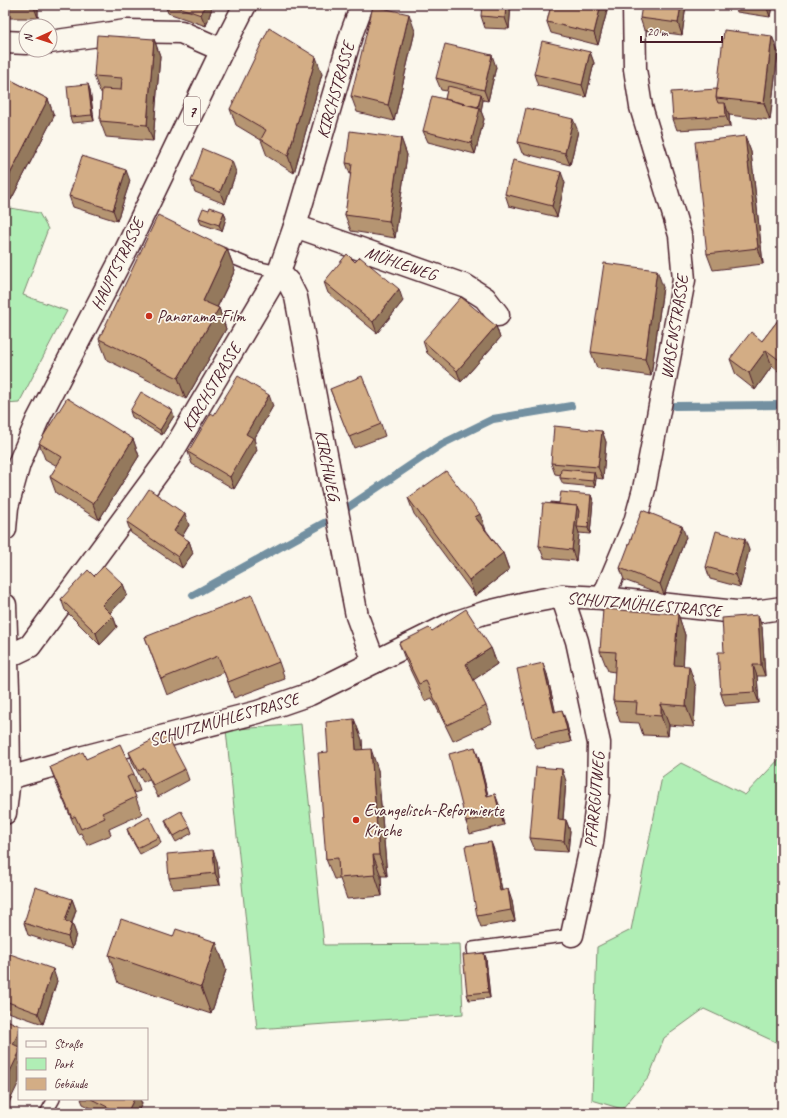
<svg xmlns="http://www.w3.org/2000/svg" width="787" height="1118" font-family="Caveat,sans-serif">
	<rect width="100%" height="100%" fill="#fbf7ec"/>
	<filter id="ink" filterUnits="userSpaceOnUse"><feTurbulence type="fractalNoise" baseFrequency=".025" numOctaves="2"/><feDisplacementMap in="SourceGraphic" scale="8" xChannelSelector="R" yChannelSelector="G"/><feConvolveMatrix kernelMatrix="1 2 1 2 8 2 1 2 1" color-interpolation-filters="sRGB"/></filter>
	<g filter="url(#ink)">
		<g fill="#b0eeb5" stroke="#7d8670">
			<polygon points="5,207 39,213 48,229 23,295 67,311 19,403 5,404"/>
			<polygon points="301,724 324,945 460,944 463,1014 257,1029 226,730"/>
			<polygon points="782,756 782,1043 780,1044 704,1009 664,1038 649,1077 622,1109 592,1100 597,947 631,930 662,777 681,763 745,795"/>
		</g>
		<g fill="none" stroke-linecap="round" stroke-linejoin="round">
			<g stroke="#7390a1" stroke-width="8">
				<polyline points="675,406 782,405"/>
				<polyline points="347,508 442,444 493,419 571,406"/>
				<polyline points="193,595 324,523"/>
			</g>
			<defs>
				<g id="lane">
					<polyline points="216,251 252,266 279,272"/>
					<polyline points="474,955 473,948 572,935"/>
					<polyline points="46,1113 54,1099"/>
				</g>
				<g id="street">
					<polyline points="5,42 26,43"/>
					<polyline points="50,42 126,31 181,32 222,50"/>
					<polyline points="295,226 466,286 485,298 498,315"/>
					<polyline points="279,272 289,283 296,297 357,616 374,662"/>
					<polyline points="562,596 577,641 599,743 598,795 592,843 572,935"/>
					<polyline points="603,598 635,522 644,489 684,280 680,235 641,107 635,69 634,5"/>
					<polyline points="7,657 30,646 170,456 279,272 295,226 352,32 362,5"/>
					<polyline points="9,778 76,759 258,712 310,694 451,624 484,613 530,602 562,596 603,598 736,612 761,611 782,608"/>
				</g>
				<g id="primary">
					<polyline points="5,529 7,507 19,464 37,421 126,250 222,50 245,5"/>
					<polyline points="5,605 8,689 9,778 5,813"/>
				</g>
			</defs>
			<use href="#lane" stroke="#4a1f2b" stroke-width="14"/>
			<use href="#street" stroke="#4a1f2b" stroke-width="25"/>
			<use href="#primary" stroke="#4a1f2b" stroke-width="25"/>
			<use href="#lane" stroke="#fbf7ec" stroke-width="11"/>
			<use href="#street" stroke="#fbf7ec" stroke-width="22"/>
			<use href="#primary" stroke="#fbf7ec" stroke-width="22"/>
		</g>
		<g fill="#b59572" stroke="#4a1f2b">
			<rect x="5" y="5" width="33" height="13"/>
			<polygon points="165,5 213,5 206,26 168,13"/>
			<polygon points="511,5 509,29 485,28 481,16"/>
			<polygon points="551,5 605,5 607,11 598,45 551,33 547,22"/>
			<polygon points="686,5 682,35 644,30 640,18"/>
			<polygon points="734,5 772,5 770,17 737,12"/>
			<polygon points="415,31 394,121 357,112 351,96"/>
			<polygon points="772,36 778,52 770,120 729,115 730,127 677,130 673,119 717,89"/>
			<polygon points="154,39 160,56 153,141 106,137 100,121 102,92 100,92 94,76"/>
			<polygon points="590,52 594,63 586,97 538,86 534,74"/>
			<polygon points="496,67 488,101 483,100 481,111 484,119 475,154 428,142 423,131 445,99 447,91 441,90 436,78"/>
			<polygon points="322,74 294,173 267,156 261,140 236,125 230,109"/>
			<polygon points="5,77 48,99 54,116 11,200 5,197"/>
			<polygon points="88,84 90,90 94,121 72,123 70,117"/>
			<polygon points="578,131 570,165 522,153 518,142"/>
			<polygon points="745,136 751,152 763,264 713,270 707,254"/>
			<polygon points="401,138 407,155 395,238 351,231 345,215 351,177 346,163"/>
			<polygon points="236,172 225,204 195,192 191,181"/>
			<polygon points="130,181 117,221 73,207 69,196"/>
			<polygon points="565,183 557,217 509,206 505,194"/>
			<polygon points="209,210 226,218 222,231 201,224 199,218"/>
			<polygon points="227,249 235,270 217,308 219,308 226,329 186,399 107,360 99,339"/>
			<polygon points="324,282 403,301 377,333 328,293"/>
			<polygon points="663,287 651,376 597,368 591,352"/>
			<polygon points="782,315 782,374 772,366 755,390 736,375 730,359 762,341"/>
			<polygon points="496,326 500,338 461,382 427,353 423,341"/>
			<polygon points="330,389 381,424 385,436 354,448"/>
			<polygon points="273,406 254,439 257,450 234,489 192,464 188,452 214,415"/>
			<polygon points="130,411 174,416 162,435 132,417"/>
			<polygon points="602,431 606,442 603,479 596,478 595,487 563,484 560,478 561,475 555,474 551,463"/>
			<polygon points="133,439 139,456 99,520 56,493 50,477 57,466 45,459 39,443"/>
			<polygon points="782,439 782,482 777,468"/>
			<polygon points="591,495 593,501 590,534 579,533 576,561 544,558 539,546 551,503 559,503"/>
			<polygon points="408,498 486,530 503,553 509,570 475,596 414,514"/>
			<polygon points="127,522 189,525 182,537 189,541 193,553 182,568 131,533"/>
			<polygon points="686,537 664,595 624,580 620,568"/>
			<polygon points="749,550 740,587 710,579 706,567"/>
			<polygon points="123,584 127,595 110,613 113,616 117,627 100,645 65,610 61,599"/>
			<polygon points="678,614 685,635 683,666 696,687 694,727 669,725 668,736 643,735 639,723 620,722 613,701 615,672 608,671 600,651"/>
			<polygon points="762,627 765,676 757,676 759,703 725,706 721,694 724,652"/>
			<polygon points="432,631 491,648 497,664 473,680 486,706 492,723 453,741 432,698 425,701 405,659 399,643"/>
			<polygon points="145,637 279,662 285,679 234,698 224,672 167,695"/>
			<polygon points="547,674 555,711 566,721 571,742 537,749 532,738"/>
			<polygon points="354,719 362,740 362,749 378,770 387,876 381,876 382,896 347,899 340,879 334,879 326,859 328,752"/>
			<polygon points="129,752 185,769 189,780 158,797 149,779 143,782 133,764"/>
			<polygon points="86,759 134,774 140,791 134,793 142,814 109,829 111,835 87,845 81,833 78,834 56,783 50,767"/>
			<polygon points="479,759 488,796 495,794 499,805 504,825 470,834 466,822"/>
			<polygon points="566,781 563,820 566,820 570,831 568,852 535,850 530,838"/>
			<polygon points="165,820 190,827 192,833 176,842 167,826"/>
			<polygon points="127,829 159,837 161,843 140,854 129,835"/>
			<polygon points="491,842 495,853 502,890 512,901 515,921 481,927 477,916"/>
			<polygon points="217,861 220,885 173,889 169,878"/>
			<polygon points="72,899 76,910 72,923 76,934 72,949 28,935 24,923"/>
			<polygon points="173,937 216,942 226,970 211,1014 118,983 109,955"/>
			<polygon points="484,953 486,958 490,998 469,1000 467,994"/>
			<polygon points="5,970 57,981 43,1024 5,1011"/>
			<polygon points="81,1099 140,1099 142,1104 137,1113 101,1113 83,1104"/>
		</g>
		<g fill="#94795d" stroke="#4a1f2b">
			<polygon points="34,5 38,5 38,18 34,7"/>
			<polygon points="205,5 213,5 206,26 201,15"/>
			<polygon points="506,5 511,5 509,29 505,18"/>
			<polygon points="601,5 605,5 607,11 598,45 594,33"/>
			<polygon points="681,5 686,5 682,35 678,23"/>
			<polygon points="766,5 772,5 770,17"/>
			<polygon points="409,14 415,31 394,121 388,105"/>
			<polygon points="772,36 778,52 770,120 764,103"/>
			<polygon points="154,39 160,56 153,141 147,125"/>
			<polygon points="590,52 594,63 586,97 582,85"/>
			<polygon points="492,55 496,67 488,101 484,90"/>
			<polygon points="316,57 322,74 294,173 288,156"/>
			<polygon points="88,84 90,90 94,121 92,115"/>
			<polygon points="481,94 483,100 481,111 484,119 475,154 471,143"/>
			<polygon points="48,99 54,116 11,200 5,184"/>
			<polygon points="725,103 729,115 730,127 726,116"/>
			<polygon points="573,119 578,131 570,165 565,153"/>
			<polygon points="745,136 751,152 763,264 758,248"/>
			<polygon points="401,138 407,155 395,238 389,221"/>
			<polygon points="232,161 236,172 225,204 220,192"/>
			<polygon points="126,170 130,181 117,221 113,210"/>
			<polygon points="561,172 565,183 557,217 552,206"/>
			<polygon points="224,212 226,218 222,231 219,225"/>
			<polygon points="227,249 235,270 210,322 203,301"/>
			<polygon points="657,270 663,287 651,376 645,359"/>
			<polygon points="399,289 403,301 377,333 373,322"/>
			<polygon points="219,308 226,329 186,399 178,378"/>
			<polygon points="496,326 500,338 461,382 457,371"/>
			<polygon points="766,350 772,366 755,390 749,373"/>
			<polygon points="269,395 273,406 254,439 257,450 234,489 230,477 246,434"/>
			<polygon points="172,410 174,416 162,435 160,430"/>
			<polygon points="602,431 606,442 603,479 598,467"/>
			<polygon points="133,439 139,456 99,520 93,504"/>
			<polygon points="594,472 596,478 595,487 593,481"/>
			<polygon points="591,495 593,501 590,534 588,528"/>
			<polygon points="577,506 581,517 577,527 579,533 576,561 572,550"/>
			<polygon points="185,514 189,525 178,543 174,531"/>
			<polygon points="480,514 486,530 475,517"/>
			<polygon points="682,526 686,537 664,595 660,584"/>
			<polygon points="745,539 749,550 740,587 735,575"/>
			<polygon points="189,541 193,553 182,568 178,557"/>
			<polygon points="503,553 509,570 475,596 469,580"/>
			<polygon points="123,584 127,595 106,617 102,605"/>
			<polygon points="678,614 685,635 682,686 674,665"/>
			<polygon points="758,615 762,627 765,676 761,665"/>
			<polygon points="113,616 117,627 100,645 96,633"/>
			<polygon points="491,648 497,664 472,681 466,664"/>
			<polygon points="543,663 547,674 558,723 554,712"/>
			<polygon points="753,665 757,676 759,703 755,692"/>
			<polygon points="689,666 696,687 694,727 686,706"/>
			<polygon points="661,704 669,725 668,736 661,716"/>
			<polygon points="562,710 566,721 571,742 567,730"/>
			<polygon points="354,719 362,740 364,771 356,750"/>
			<polygon points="475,747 479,759 491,807 487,796"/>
			<polygon points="371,749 378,770 387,876 379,855"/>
			<polygon points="562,769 566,781 562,831 558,819"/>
			<polygon points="495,794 499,805 504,825 500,814"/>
			<polygon points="566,820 570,831 568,852 564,841"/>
			<polygon points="491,842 495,853 504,902 500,891"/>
			<polygon points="213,850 217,861 220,885 215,873"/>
			<polygon points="373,855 381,876 382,896 375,875"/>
			<polygon points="508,889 512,901 515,921 511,910"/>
			<polygon points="72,899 76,910 69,932 65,921"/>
			<polygon points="72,923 76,934 72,949 68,937"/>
			<polygon points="216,942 226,970 211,1014 201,987"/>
			<polygon points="484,953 486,958 490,998 488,992"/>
			<polygon points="53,969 57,981 43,1024 38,1013"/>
			<polygon points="19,1032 19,1082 5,1111 5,1082 13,1044"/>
			<polygon points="134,1099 140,1099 142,1104 137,1113 127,1113"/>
		</g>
		<g fill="#d3ad85" stroke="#4a1f2b">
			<rect x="5" y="5" width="29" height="2"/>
			<polygon points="172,5 205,5 201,15"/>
			<polygon points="482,5 506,5 505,18 481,16"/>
			<polygon points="551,5 601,5 594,33 547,22"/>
			<polygon points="642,5 681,5 678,23 640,18"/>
			<polygon points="373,6 409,14 388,105 351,96"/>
			<polygon points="269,28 316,57 288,156 261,139 266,130 230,109"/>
			<polygon points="724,30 772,36 764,103 716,98"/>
			<polygon points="97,35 154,39 147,125 100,121 102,89 121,90 122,78 94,76"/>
			<polygon points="542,41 590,52 582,85 534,74"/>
			<polygon points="445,44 492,55 484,90 436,78"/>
			<polygon points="5,77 48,99 5,184"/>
			<polygon points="88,84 92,115 70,117 67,86"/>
			<polygon points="448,86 481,94 478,107 445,99"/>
			<polygon points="717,89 716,98 718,103 725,103 726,116 673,119 671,92"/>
			<polygon points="432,96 480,108 471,143 423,131"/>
			<polygon points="526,108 573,119 565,153 518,142"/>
			<polygon points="350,131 401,138 389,221 345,215 352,164 346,163"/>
			<polygon points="745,136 758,248 707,254 695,142"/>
			<polygon points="203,149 232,161 220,192 191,181"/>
			<polygon points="82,156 126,170 113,210 69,196"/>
			<polygon points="513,160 561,172 552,206 505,194"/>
			<polygon points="210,207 224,212 219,225 199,218 203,208 209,210"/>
			<polygon points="158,215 227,249 203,301 219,308 178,378 99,339"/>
			<polygon points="347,254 355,262 360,257 399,289 373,322 324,282"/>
			<polygon points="604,263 657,270 645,359 591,352"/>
			<polygon points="461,297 496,326 457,371 423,341"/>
			<polygon points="782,315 782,362 766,350 749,373 730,359 751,332 762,341"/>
			<polygon points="238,376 269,395 246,434 253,438 230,477 188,452 211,413 214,415"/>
			<polygon points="362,376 381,424 349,437 330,389"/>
			<polygon points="141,392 172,410 160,430 130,411"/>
			<polygon points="67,398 133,439 93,504 50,477 62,457 39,443"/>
			<polygon points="554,426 602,431 598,467 551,463"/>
			<polygon points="776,439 782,439 782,468 777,468"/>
			<polygon points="561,469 594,472 593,481 560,478"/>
			<polygon points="446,471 480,514 475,517 503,553 469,580 408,498"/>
			<polygon points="149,489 185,514 174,531 189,541 178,557 127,522"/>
			<polygon points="561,492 591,495 588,528 577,527 579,511 577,506 551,503 551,502 559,503"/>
			<polygon points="543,503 577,506 572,550 539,546"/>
			<polygon points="642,510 682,526 660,584 620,568"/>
			<polygon points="716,531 745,539 735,575 706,567"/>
			<polygon points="104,566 123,584 102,605 113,616 96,633 61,599 88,570 94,576"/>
			<polygon points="252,595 279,662 228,682 218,656 161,679 145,637"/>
			<polygon points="466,609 491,648 466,664 486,706 447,725 426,681 419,684 399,643 429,628 432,631"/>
			<polygon points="603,609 678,614 674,665 689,666 686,706 661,704 661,716 636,714 637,702 613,701 616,652 600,651"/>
			<polygon points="758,615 761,665 753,665 755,692 721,694 718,652 724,652 722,618"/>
			<polygon points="543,663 554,712 562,710 567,730 532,738 517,669"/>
			<polygon points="354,719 356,750 371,749 379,855 373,855 375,875 339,878 338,858 326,859 318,753 328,752 326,722"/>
			<polygon points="166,733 185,769 153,785 144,768 139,771 129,752"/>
			<polygon points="120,744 134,774 127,777 136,797 102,813 105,818 81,829 75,816 72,818 50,767 83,752 86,759"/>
			<polygon points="475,747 487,796 495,794 500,814 466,822 449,754"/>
			<polygon points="536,767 562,769 558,819 566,820 564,841 530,838"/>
			<polygon points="181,811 190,827 174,836 165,820"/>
			<polygon points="149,817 159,837 137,848 127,829"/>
			<polygon points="491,842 500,891 508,889 511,910 477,916 465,846"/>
			<polygon points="213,850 215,873 169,878 167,854"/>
			<polygon points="35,887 72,899 65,921 72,923 68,937 24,923"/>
			<polygon points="121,919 173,937 176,929 216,942 201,987 109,955"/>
			<polygon points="484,953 488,992 467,994 463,955"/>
			<polygon points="10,954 53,969 38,1013 5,1001 5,970"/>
			<polygon points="5,1019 22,1027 21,1029 19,1029 19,1032 13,1044 19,1047 19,1053 5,1082"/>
			<polygon points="91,1099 134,1099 127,1113 120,1113"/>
		</g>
	</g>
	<g fill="#c8321e" stroke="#fbf7ec" stroke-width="1.5">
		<circle cx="149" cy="316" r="4"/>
		<circle cx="356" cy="820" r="4"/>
	</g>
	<g text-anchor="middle" stroke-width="3.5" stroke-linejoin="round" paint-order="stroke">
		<rect fill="#fbf7ec" stroke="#7f6065" stroke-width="1" x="184" y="97" width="16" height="28" rx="3"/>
		<g font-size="16" font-weight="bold" fill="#4a1f2b">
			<text x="192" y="117">7</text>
		</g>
		<g font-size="17" fill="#4a1f2b" stroke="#fbf7ec">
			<text transform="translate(335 90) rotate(-74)" y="6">KIRCHSTRASSE</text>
			<text transform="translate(401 263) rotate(19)" y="6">MÜHLEWEG</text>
			<text transform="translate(117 264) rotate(-64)" y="6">HAUPTSTRASSE</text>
			<text transform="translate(674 327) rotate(-81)" y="6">WASENSTRASSE</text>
			<text transform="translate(211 387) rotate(-59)" y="6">KIRCHSTRASSE</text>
			<text transform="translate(328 465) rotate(79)" y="6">KIRCHWEG</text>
			<text transform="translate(644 604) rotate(5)" y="6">SCHUTZMÜHLESTRASSE</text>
			<text transform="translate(224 719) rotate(-16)" y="6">SCHUTZMÜHLESTRASSE</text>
			<text transform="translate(594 800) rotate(-85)" y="6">PFARRGUTWEG</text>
		</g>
		<g font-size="17" fill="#4a1f2b" stroke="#fbf7ec" text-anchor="start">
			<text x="157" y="322">Panorama-Film</text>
			<text x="364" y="816">Evangelisch-Reformierte<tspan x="364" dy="20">Kirche</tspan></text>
		</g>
	</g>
	<rect width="787" height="1118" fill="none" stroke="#fbf7ec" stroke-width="20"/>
	<rect x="10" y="10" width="767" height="1098" fill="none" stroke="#4a1f2b" stroke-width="1.5" filter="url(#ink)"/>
	<rect x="18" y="1028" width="130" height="72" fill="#fbf7ec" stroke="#b4a19f"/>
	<rect x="26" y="1041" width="20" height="6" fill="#fbf7ec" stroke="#b4a19f"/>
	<text x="54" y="1048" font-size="12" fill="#4a1f2b">Straße</text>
	<rect x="26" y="1058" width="20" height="12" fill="#b0eeb5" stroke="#b4a19f"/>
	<text x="54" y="1068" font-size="12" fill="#4a1f2b">Park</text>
	<rect x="26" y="1078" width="20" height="12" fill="#d3ad85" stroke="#b4a19f"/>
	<text x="54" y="1088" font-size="12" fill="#4a1f2b">Gebäude</text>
	<g transform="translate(38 38) rotate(267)"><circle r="19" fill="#fbf7ec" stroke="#b4a19f"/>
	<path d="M0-3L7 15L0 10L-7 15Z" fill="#c8321e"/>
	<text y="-6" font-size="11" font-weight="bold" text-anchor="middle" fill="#4a1f2b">N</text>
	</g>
	<path d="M641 36v6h81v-6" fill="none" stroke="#4a1f2b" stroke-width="2"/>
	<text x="647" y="36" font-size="12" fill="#4a1f2b" stroke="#fbf7ec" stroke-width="3" paint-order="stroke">20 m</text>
</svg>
